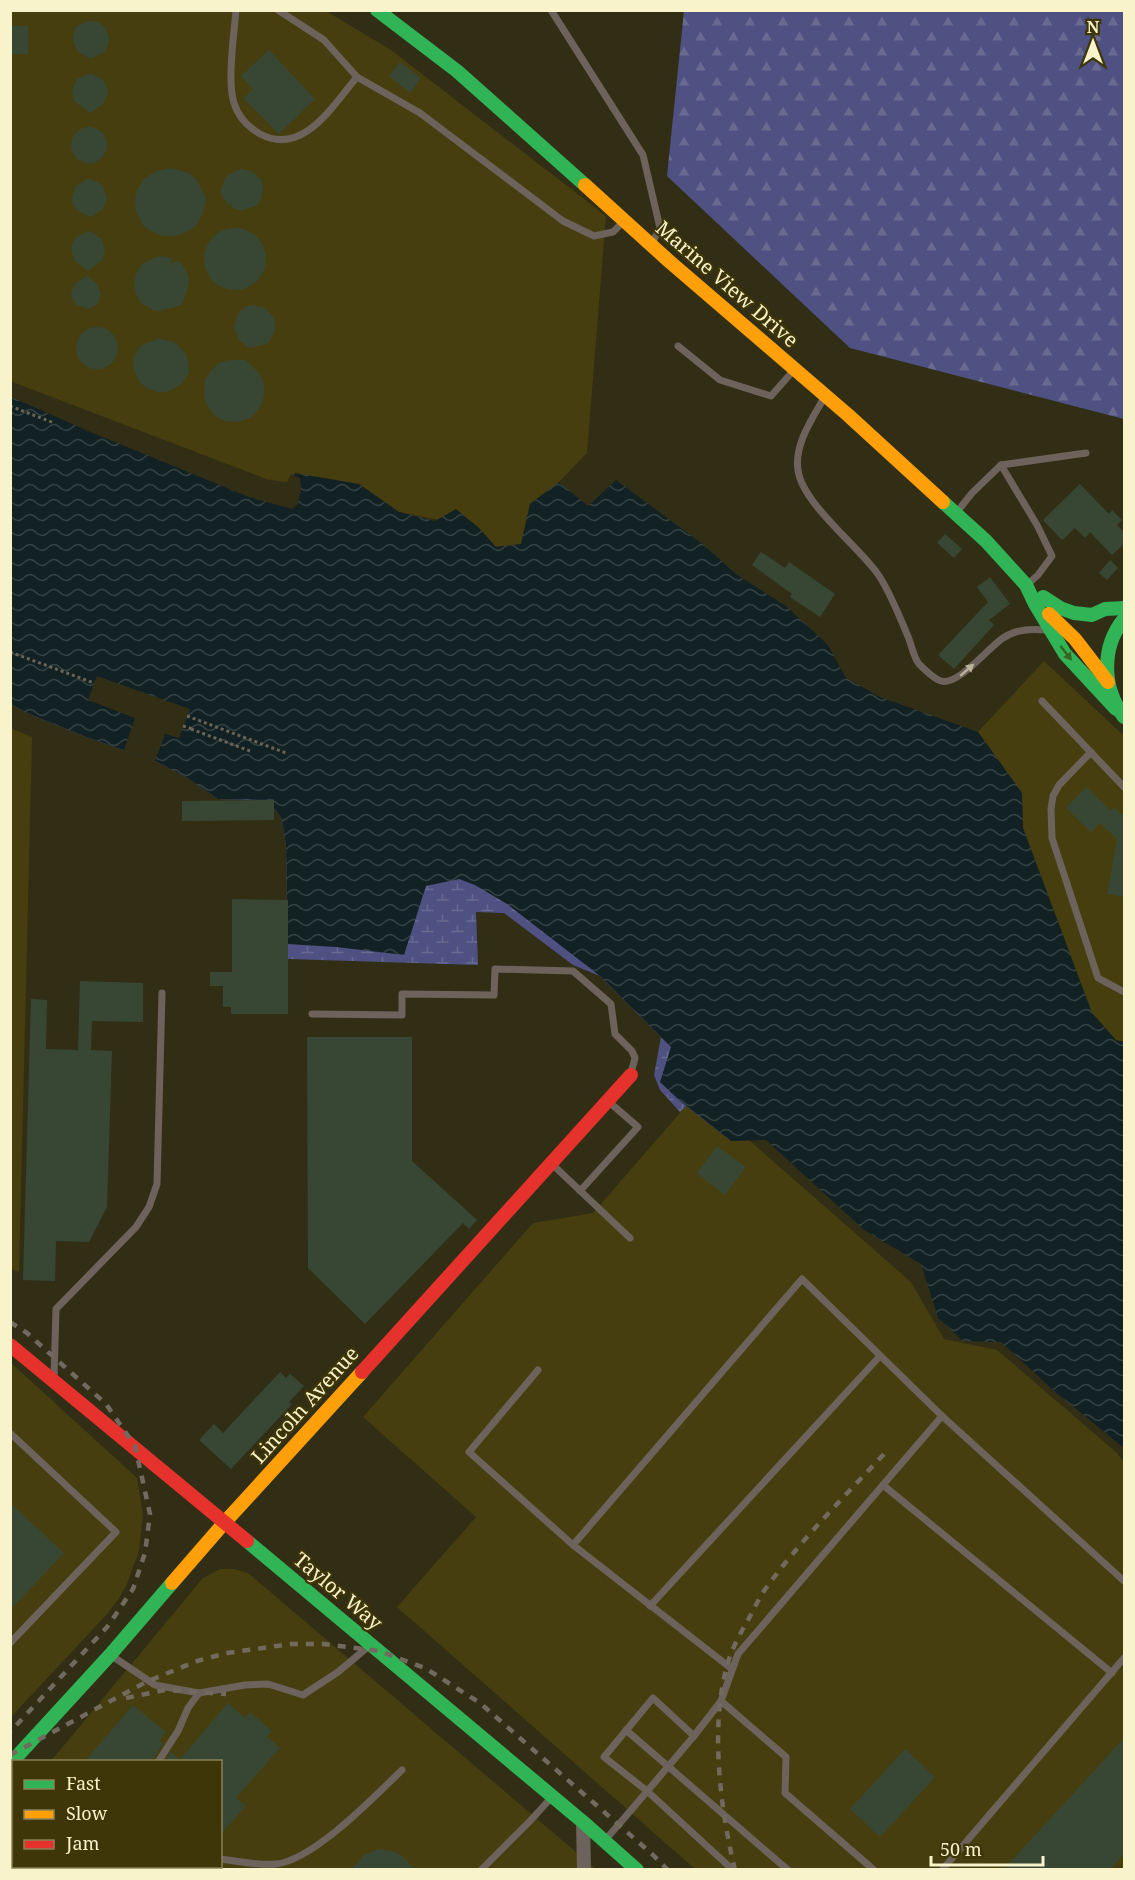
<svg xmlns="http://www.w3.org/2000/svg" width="1135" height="1880" font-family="'Noto Serif',serif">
	<defs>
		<pattern id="forest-firs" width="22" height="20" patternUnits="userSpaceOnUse" patternTransform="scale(1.5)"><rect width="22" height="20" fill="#4e5182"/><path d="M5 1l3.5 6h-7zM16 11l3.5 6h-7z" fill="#686a92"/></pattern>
		<pattern id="wetland-marsh" width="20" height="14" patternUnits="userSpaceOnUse" patternTransform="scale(1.5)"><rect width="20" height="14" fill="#4e5182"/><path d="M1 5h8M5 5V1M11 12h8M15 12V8" fill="none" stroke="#686a92"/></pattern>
		<pattern id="water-waves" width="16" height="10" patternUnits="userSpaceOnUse" patternTransform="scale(1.5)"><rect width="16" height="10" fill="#122124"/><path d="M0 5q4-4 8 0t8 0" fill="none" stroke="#354242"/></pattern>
	</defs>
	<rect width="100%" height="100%" fill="#312e15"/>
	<g fill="#463e0e">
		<polygon points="10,11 326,11 391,50 606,216 587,453 559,482 530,504 521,544 495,547 479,528 399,512 359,484 289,486 268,482 11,384"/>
		<polygon points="1044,661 1124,736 1124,1042 1116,1040 1092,1013 1023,828 1022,793 978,732"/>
		<polygon points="10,728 32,737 19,1272 10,1269"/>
		<polygon points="686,1106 731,1141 749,1140 911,1282 944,1339 997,1350 1117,1453 1124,1462 1124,1869 695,1869 397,1607 476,1517 363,1417 533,1223 593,1213"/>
		<polygon points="10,1362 137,1478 143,1514 139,1551 127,1584 118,1600 107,1614 11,1717"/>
		<polygon points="220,1569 234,1569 248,1573 596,1869 11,1870 10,1810 13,1807 14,1866 220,1866 220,1762 51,1761 203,1578"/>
	</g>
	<polygon fill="url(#forest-firs)" points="684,11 1124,11 1124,419 850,348 667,176"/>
	<polygon fill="url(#wetland-marsh)" points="10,667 531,882 733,1114 731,1141 686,1106 680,1112 660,1090 654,1075 661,1037 600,976 573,965 504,913 476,912 478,965 288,959 286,846 282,819 274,808 274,801 218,799 186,777 155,761 89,738 27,713 11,704"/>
	<polygon fill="url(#water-waves)" points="10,384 268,482 288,486 295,473 359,484 399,512 435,521 456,509 479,528 496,547 521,544 530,504 559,482 588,506 616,480 705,546 736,574 786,606 828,645 846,678 880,697 978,732 1022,793 1023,828 1092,1013 1116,1040 1124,1042 1124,1448 1054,1391 1001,1342 963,1341 938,1318 921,1264 864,1230 766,1140 731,1141 679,1100 660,1082 671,1047 600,976 507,904 475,885 459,879 426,886 404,955 336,947 288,944 286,846 282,819 274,808 273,800 218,799 186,777 155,761 89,738 27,713 11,704"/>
	<g fill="#312e15">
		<polygon points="10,381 269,480 287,482 291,474 300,478 301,489 298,504 292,509 249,497 88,431 11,397"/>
		<polygon points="97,676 190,709 179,738 165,734 155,761 124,750 135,718 88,700"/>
	</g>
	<g fill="#384734">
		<polygon points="89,21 96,21 102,25 106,29 109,37 108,45 104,52 91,59 77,51 73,41 74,31 77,26"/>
		<rect x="10" y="26" width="18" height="28"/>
		<polygon points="269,50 315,99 279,134 243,98 253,89 241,76"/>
		<polygon points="400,62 421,78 410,93 389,76"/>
		<polygon points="91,73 102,79 106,84 108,94 102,105 90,113 74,101 72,91 77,79"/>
		<circle cx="89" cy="145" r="18"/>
		<polygon points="171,168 189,173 196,179 206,198 203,213 195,227 184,233 174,236 162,236 149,230 143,225 136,211 135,201 136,192 144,179 156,171"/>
		<polygon points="241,169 253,172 262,181 263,188 261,200 257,205 241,211 231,207 233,203 229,206 220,192 225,179 229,174"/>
		<polygon points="88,178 97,182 103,187 107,198 103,209 91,217 78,211 73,204 72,197 76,186"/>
		<circle cx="235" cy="259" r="31"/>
		<polygon points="90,231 102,239 105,251 102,260 88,271 74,260 71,248 76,237"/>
		<polygon points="164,256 173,259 168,266 177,260 183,266 188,275 189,284 182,305 160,311 153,310 141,303 136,294 134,285 136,273 142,264 156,257"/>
		<polygon points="87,275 97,284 101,293 98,304 89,309 77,305 72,298 71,293 74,285"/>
		<polygon points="250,305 265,308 274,318 275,324 275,331 269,342 263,345 249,348 239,340 234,328 237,316 241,310"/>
		<circle cx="97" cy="348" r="21"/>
		<polygon points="159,338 176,343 185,353 188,360 189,373 182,383 172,390 165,392 157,392 146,388 139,381 134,370 133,358 138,349 144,344"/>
		<polygon points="229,360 245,360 256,370 261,376 264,386 264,396 261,406 250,418 239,422 224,421 215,416 210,410 204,397 205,379 212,370 219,363"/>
		<polygon points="1080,484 1109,514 1112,510 1122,520 1117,525 1125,533 1125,543 1112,555 1090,532 1085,538 1075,528 1062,540 1043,520"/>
		<polygon points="945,534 962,549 954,558 937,543"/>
		<polygon points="761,552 785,568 789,562 835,594 820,617 790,597 792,594 752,565"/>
		<polygon points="1110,560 1118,568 1107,580 1099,573"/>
		<polygon points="990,577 1010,604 989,620 994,625 954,669 938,655 988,602 977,587"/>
		<polygon points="1086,787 1111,811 1114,808 1125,817 1125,897 1107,894 1117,839 1100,823 1091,832 1066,808"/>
		<polygon points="274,800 274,820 182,821 182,801"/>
		<polygon points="232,899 288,900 288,1014 231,1014 231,1007 223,1007 223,986 210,986 210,972 232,972"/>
		<polygon points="80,981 143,983 143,1022 92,1021 91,1050 112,1051 107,1207 89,1242 56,1241 55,1281 23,1280 31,999 47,1000 46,1049 78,1050"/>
		<polygon points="307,1037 412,1037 412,1161 477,1220 469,1229 463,1223 365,1324 308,1268"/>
		<polygon points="717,1146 746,1167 725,1195 697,1173"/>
		<polygon points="280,1372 286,1378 290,1374 304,1386 289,1402 292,1404 231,1469 199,1440 214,1424 223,1433"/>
		<polygon points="10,1503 64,1553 10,1610"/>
		<polygon points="228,1703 245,1718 250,1712 272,1731 267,1737 280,1748 236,1798 246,1806 220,1835 220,1761 165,1761 171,1752 180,1759"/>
		<polygon points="133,1705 166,1732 159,1740 163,1744 152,1761 85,1761"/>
		<polygon points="1125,1737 1125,1853 1110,1869 1004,1869"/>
		<polygon points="905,1749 935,1777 880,1837 850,1809"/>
		<polygon points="379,1849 395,1852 402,1856 414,1869 352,1869 364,1855"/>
	</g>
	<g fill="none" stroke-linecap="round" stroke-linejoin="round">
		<g stroke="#6b6456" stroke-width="3" stroke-dasharray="3 3" stroke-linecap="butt">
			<polyline points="10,406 54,423"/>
			<polyline points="10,652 94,683"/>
			<polyline points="187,716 286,753"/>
			<polyline points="183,726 193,729"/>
			<polyline points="191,729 250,751"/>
		</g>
		<g stroke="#6d635c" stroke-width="7">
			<path d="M236 10C234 34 227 82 234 103 238 116 248 127 260 134 303 157 333 105 357 77"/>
			<polyline points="278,10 324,40 357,77 420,113 563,221 594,236 613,232 623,222"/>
			<polyline points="551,10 643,155 660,228 653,241"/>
			<polyline points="678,346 720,380 771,396 793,371"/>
			<path d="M824 398C812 419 794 445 798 470 802 503 858 546 877 573 889 589 901 620 909 639 912 647 914 658 919 664 924 669 934 679 941 681 958 686 988 648 1003 638 1016 629 1031 629 1046 630"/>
			<polyline points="1001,465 1037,525 1052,556 1038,575 1028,584"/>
			<polyline points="957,512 972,493 1001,465 1086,453"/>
			<polyline points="1042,701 1124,787"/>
			<polyline points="1091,752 1059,785 1053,796 1051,809 1052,838 1098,978 1124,992"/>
			<polyline points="312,1014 402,1015 402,994 494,995 495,969 573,971 611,1004 615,1034 632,1051 635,1058 631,1073"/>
			<polyline points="553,1165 630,1238"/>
			<polyline points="580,1191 638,1127 609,1102"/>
			<polyline points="538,1370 469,1452 573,1545 732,1669"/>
			<polyline points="54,1378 56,1309 136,1227 149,1207 157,1184 162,993"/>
			<polyline points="10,1433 116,1532 10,1643"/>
			<polyline points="883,1485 1112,1673"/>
			<polyline points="573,1545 802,1279 942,1416"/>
			<polyline points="650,1606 880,1356"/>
			<polyline points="112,1656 155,1685 199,1693 245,1685 268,1684 303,1695 338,1672 369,1646"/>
			<polyline points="721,1701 786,1757 785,1793 874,1870"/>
			<polyline points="626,1730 788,1870"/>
			<polyline points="694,1736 721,1701 738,1654 942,1416 1124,1581"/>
			<polyline points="158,1762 178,1731 188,1708 199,1693"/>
			<path d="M606 1839C636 1805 665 1770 694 1736L653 1698 604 1757 647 1791 733 1870"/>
			<path d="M220 1859C237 1861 260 1866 276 1864 314 1860 375 1796 402 1770"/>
			<polyline points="481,1870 530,1821 551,1798"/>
			<polyline points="942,1870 1124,1658"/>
		</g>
		<polyline stroke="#6d635c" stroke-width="14" points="583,1822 584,1870"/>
		<g stroke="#30b455" stroke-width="14">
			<polyline points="377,10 457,71 585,185"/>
			<polyline points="943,502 986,541 1026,585 1035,604 1065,654 1116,709"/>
			<polyline points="1043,597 1060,608 1074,613 1092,615 1105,609 1124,608"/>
			<path d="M1124 619C1101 647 1102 688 1124 717"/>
			<polyline points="247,1541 583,1822 637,1870"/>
			<polyline points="10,1764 110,1655 172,1583"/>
		</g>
		<g stroke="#ff9f0a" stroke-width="14">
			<polyline points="585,185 670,262 848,415 943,502"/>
			<polyline points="1049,614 1075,639 1108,682"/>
			<polyline points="172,1583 225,1522 362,1372"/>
		</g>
		<g stroke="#e5322d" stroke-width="14">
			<polyline points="10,1345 247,1541"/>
			<polyline points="362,1372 631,1075"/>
		</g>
		<g stroke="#726a5f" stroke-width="4.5" stroke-dasharray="8 8" stroke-linecap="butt">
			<polyline points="10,1322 27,1333 106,1404 135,1446 150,1514 145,1553 133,1589 108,1626 10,1732"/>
			<polyline points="126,1698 165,1690 226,1694"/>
			<polyline points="10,1755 146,1682 197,1661 227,1653 291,1644 324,1644 379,1651 425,1668 480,1703 652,1854 668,1870"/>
			<path d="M735 1870C720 1809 710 1726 727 1666 731 1650 740 1634 748 1620 754 1609 759 1598 766 1588 801 1540 843 1498 884 1454"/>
		</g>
	</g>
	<defs><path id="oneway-solid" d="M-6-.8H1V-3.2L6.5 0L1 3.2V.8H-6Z" transform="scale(1.5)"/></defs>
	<use fill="#396223" href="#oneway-solid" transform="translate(1066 653) rotate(52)"/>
	<use fill="#bab299" href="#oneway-solid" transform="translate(967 670) rotate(-41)"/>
	<g text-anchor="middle" stroke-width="4.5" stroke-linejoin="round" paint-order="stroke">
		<g font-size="20" fill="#f9f3cb" stroke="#3e3608">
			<text transform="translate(727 284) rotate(41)" y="7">Marine View Drive</text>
			<text transform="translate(305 1405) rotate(-48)" y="7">Lincoln Avenue</text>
			<text transform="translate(338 1591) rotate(40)" y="7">Taylor Way</text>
		</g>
	</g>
	<rect width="1135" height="1880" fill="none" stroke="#f9f3cb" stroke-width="24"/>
	<rect x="12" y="1760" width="210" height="108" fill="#3e3608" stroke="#898256" stroke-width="1.5"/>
	<rect x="24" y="1780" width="30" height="9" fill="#30b455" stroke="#898256" stroke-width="1.5"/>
	<text x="66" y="1790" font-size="18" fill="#f9f3cb">Fast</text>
	<rect x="24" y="1810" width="30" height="9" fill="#ff9f0a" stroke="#898256" stroke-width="1.5"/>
	<text x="66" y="1820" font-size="18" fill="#f9f3cb">Slow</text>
	<rect x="24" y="1840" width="30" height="9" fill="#e5322d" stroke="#898256" stroke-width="1.5"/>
	<text x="66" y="1850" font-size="18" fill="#f9f3cb">Jam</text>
	<g transform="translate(1093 42)" stroke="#3e3608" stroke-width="4.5" paint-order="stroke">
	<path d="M0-4.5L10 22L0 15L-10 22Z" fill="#f9f3cb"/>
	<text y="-9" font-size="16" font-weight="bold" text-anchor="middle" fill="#f9f3cb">N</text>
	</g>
	<path d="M931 1856v9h112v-9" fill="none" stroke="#f9f3cb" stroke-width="3"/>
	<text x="940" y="1856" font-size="18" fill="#f9f3cb" stroke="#3e3608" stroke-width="4.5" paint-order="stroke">50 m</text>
</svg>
